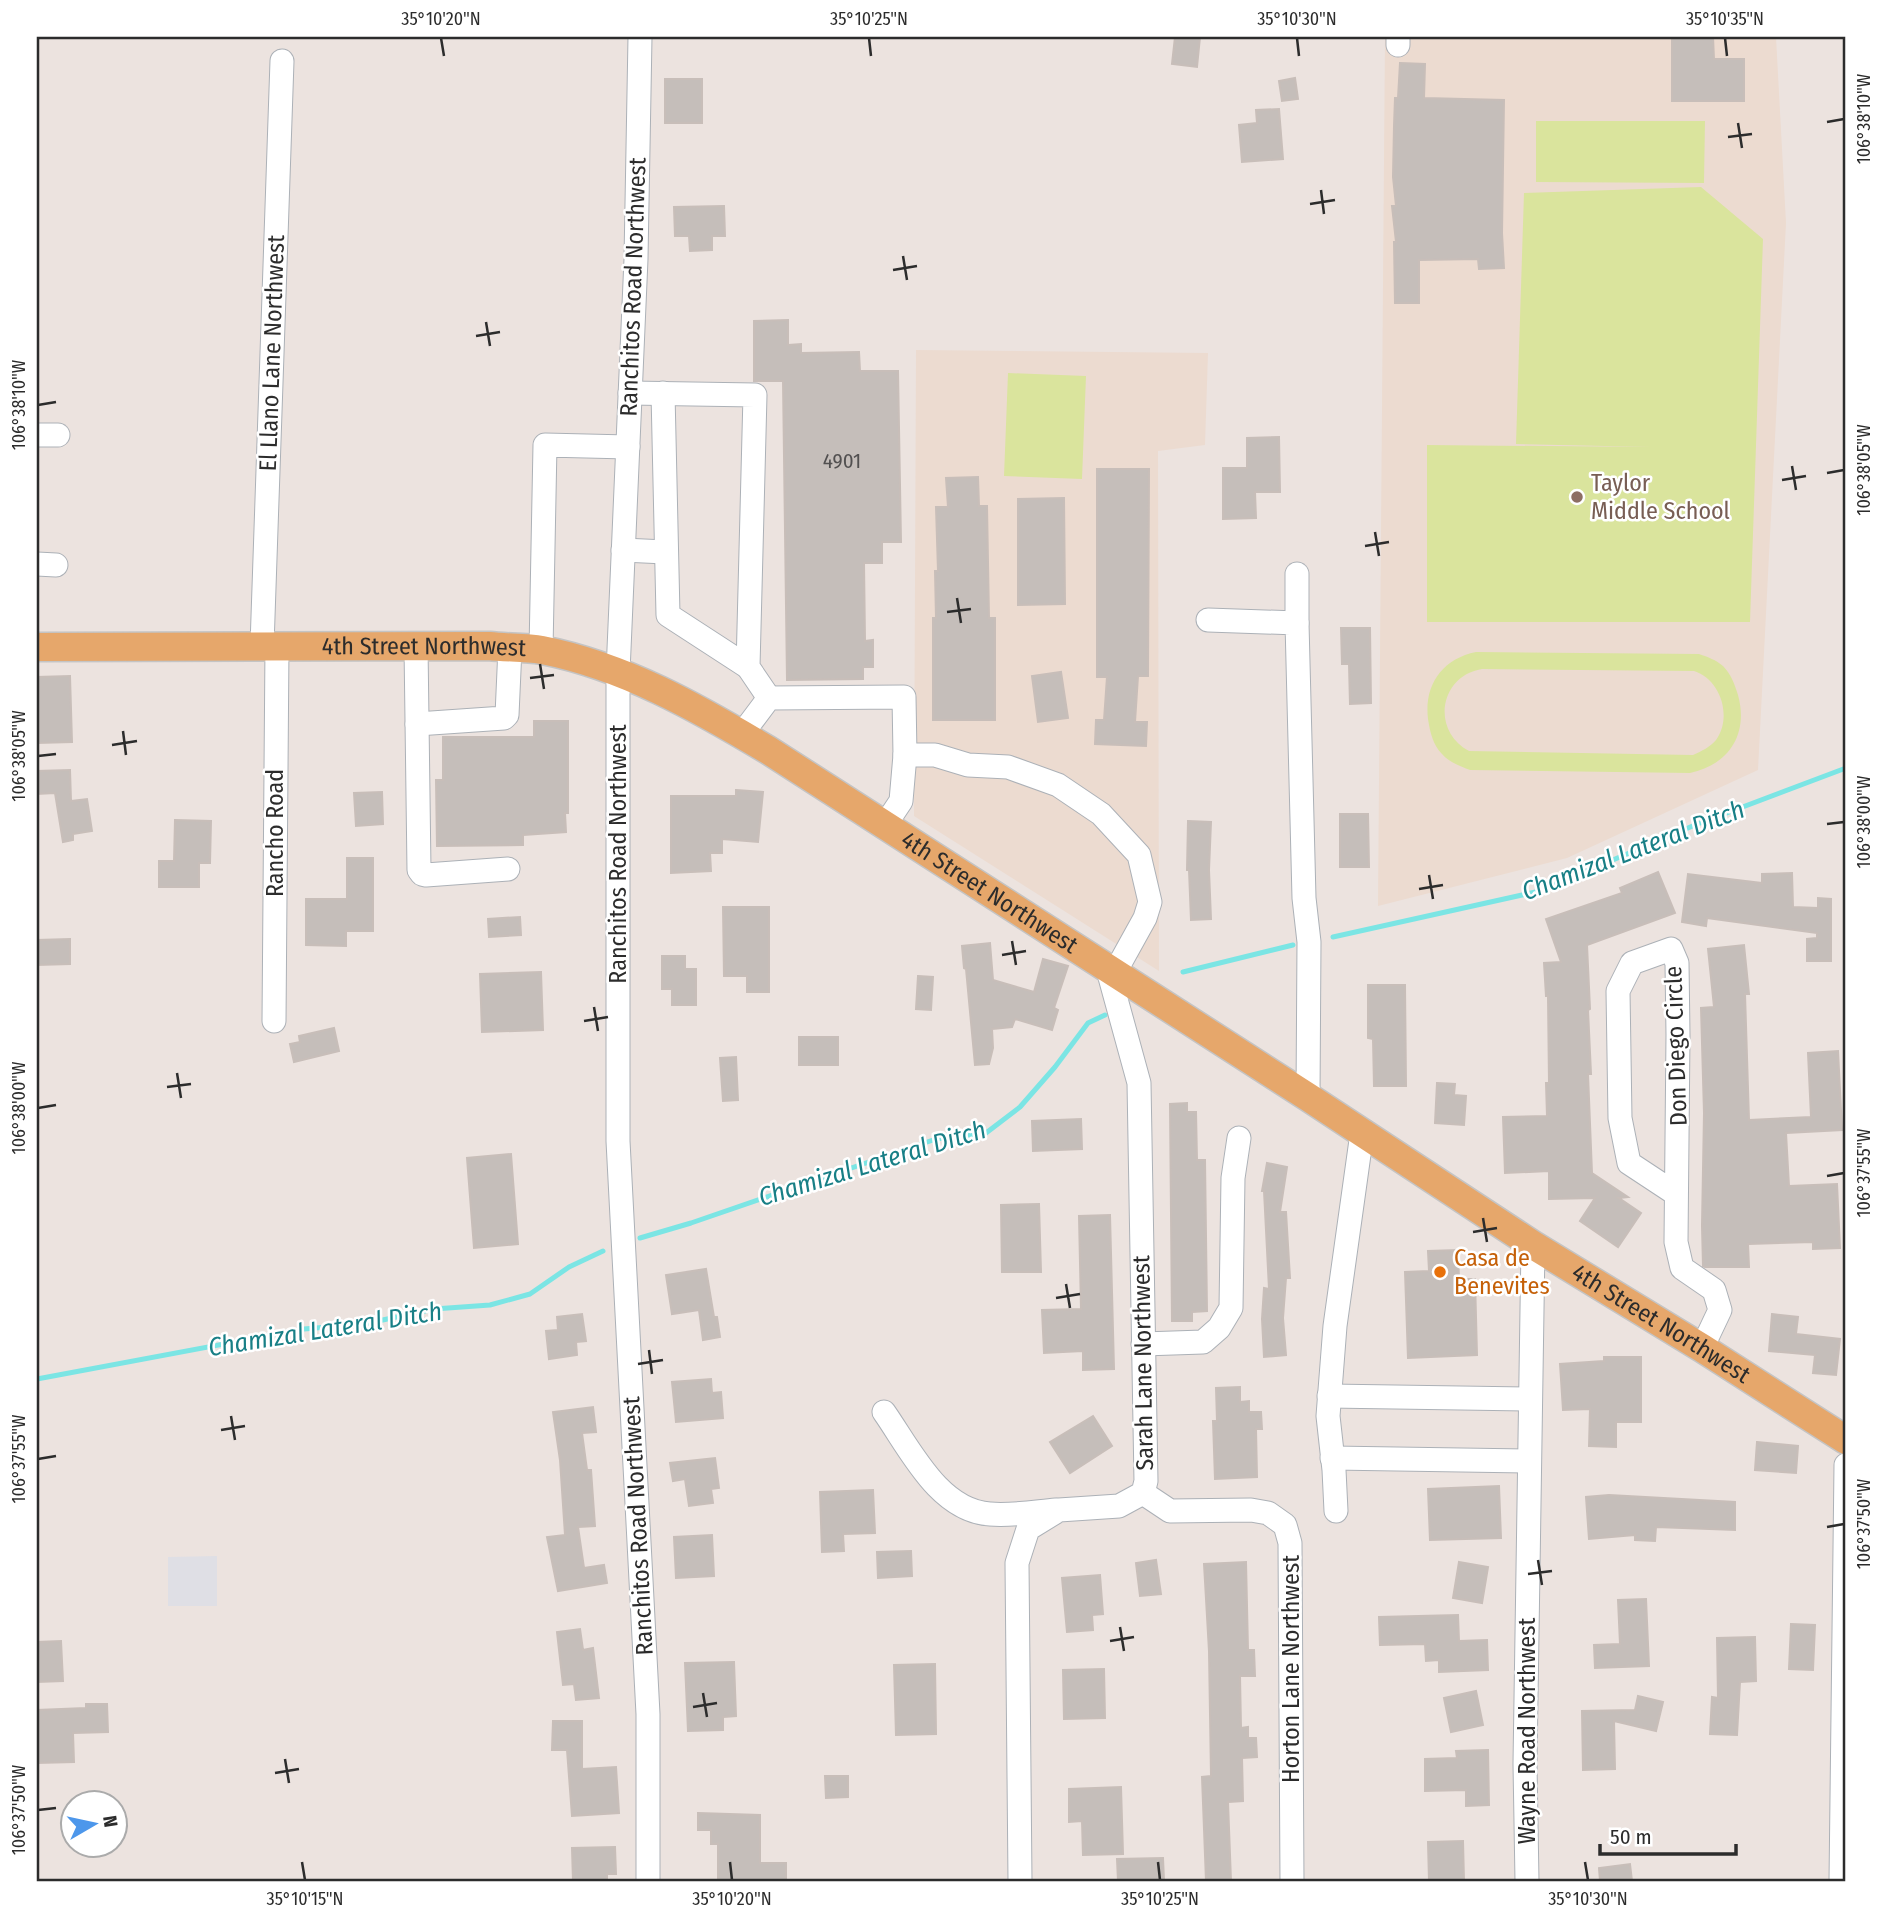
<svg xmlns="http://www.w3.org/2000/svg" width="1883" height="1918" font-family="'Fira Sans Condensed',sans-serif">
	<rect width="100%" height="100%" fill="#ece3df"/>
	<polygon fill="#dfdfe5" points="217,1556 217,1606 168,1606 168,1557"/>
	<g fill="#ecdbd0">
		<polygon points="1385,37 1776,37 1786,223 1758,770 1567,858 1378,906"/>
		<polygon points="916,350 1208,353 1205,445 1158,451 1159,971 914,816"/>
	</g>
	<g fill="#dae49d" fill-rule="evenodd">
		<polygon points="1536,121 1705,121 1704,183 1536,182"/>
		<polygon points="1701,187 1763,239 1750,622 1427,622 1427,445 1652,447 1516,444 1524,193"/>
		<polygon points="1008,373 1086,376 1082,479 1004,476"/>
		<path d="M1476 652 1699 654C1708 657 1716 660 1723 666 1731 674 1735 685 1738 695 1749 735 1728 765 1690 773L1470 770C1460 766 1450 763 1442 754 1433 745 1430 732 1428 719 1424 685 1442 659 1476 652ZM1482 669 1694 671C1720 679 1733 716 1716 740 1710 747 1702 751 1693 755L1469 751C1431 731 1439 676 1482 669Z"/>
	</g>
	<g fill="none" stroke-linecap="round" stroke-linejoin="round">
		<g stroke="#7be5e4" stroke-width="5">
			<polyline points="1333,937 1540,891 1695,825 1846,768"/>
			<polyline points="1183,972 1293,945"/>
			<polyline points="640,1238 691,1223 936,1139 986,1133 1020,1107 1055,1067 1088,1023 1105,1015"/>
			<polyline points="37,1379 304,1329 364,1324 434,1309 490,1305 530,1294 569,1267 603,1251"/>
		</g>
	</g>
	<g fill="#c5beba" stroke="#c8beb9" stroke-width="2">
		<polygon points="1175,37 1200,37 1197,67 1172,64"/>
		<polygon points="1672,37 1713,37 1714,59 1744,59 1744,101 1672,101"/>
		<polygon points="1400,63 1425,64 1424,98 1504,100 1502,233 1504,268 1479,269 1478,259 1419,260 1419,303 1395,303 1394,242 1396,242 1392,206 1396,206 1393,177 1394,126 1395,98 1398,98"/>
		<polygon points="1295,78 1298,99 1282,101 1279,81"/>
		<rect x="665" y="79" width="37" height="44"/>
		<polygon points="1279,109 1283,159 1242,162 1239,125 1257,123 1256,110"/>
		<polygon points="724,206 725,236 712,236 712,250 690,251 689,236 675,236 674,207"/>
		<polygon points="788,320 788,345 801,344 801,353 859,352 860,371 898,371 901,542 882,542 882,563 864,563 865,641 873,640 873,667 863,667 863,679 787,680 783,381 754,381 754,321"/>
		<polygon points="1279,437 1280,492 1255,492 1256,518 1223,519 1223,468 1247,468 1247,438"/>
		<polygon points="1097,469 1149,469 1148,676 1138,676 1135,722 1147,722 1146,746 1095,744 1096,720 1104,720 1107,677 1097,677"/>
		<polygon points="978,477 979,506 987,506 989,618 995,618 995,720 933,720 933,618 936,618 935,571 938,571 936,507 948,507 946,478"/>
		<polygon points="1064,498 1065,604 1018,605 1018,499"/>
		<polygon points="1341,628 1370,628 1371,703 1350,704 1349,664 1342,664"/>
		<polygon points="1061,672 1068,718 1038,722 1032,676"/>
		<polygon points="70,676 72,742 37,743 37,677"/>
		<polygon points="534,721 568,721 568,813 565,813 566,832 523,835 523,845 437,846 436,780 443,780 443,737 534,737"/>
		<polygon points="70,770 71,801 87,799 92,831 73,834 73,840 63,842 55,793 37,794 37,771"/>
		<polygon points="736,790 763,792 758,842 722,839 722,853 710,853 711,871 671,873 671,796 736,796"/>
		<polygon points="382,792 383,824 356,826 354,793"/>
		<polygon points="1340,814 1368,814 1369,867 1340,867"/>
		<polygon points="175,820 211,821 210,863 199,863 199,887 159,887 159,861 174,861"/>
		<polygon points="1188,821 1211,822 1209,870 1211,919 1191,920 1189,870 1187,870"/>
		<polygon points="347,858 373,858 373,931 346,931 346,946 306,945 306,899 347,899"/>
		<polygon points="1658,872 1675,913 1587,945 1590,1009 1588,1010 1591,1074 1588,1074 1592,1173 1628,1197 1619,1198 1641,1213 1618,1247 1580,1221 1595,1198 1549,1199 1549,1171 1505,1173 1503,1117 1547,1116 1546,1083 1549,1083 1548,996 1546,996 1544,963 1561,962 1546,919 1622,893 1620,888"/>
		<polygon points="1792,873 1793,907 1818,908 1818,898 1831,899 1831,961 1807,961 1807,939 1817,938 1817,933 1707,918 1706,926 1682,922 1688,874 1762,883 1762,874"/>
		<polygon points="723,907 769,907 769,992 747,992 747,976 724,976"/>
		<polygon points="520,917 521,935 489,937 488,919"/>
		<polygon points="70,939 70,964 37,965 37,940"/>
		<polygon points="990,943 993,980 1034,992 1043,959 1068,966 1054,1008 1058,1010 1052,1030 1015,1019 1012,1027 992,1029 993,1048 989,1064 975,1065 966,969 964,968 962,946"/>
		<polygon points="1744,945 1749,994 1745,994 1749,1120 1811,1117 1808,1053 1838,1051 1842,1130 1786,1133 1789,1186 1837,1184 1840,1248 1813,1249 1813,1242 1748,1244 1749,1267 1705,1267 1703,1266 1702,1226 1704,1113 1701,1008 1714,1007 1708,949"/>
		<polygon points="662,956 685,956 685,969 696,969 696,1005 672,1005 672,989 662,989"/>
		<polygon points="541,972 543,1030 482,1032 480,974"/>
		<polygon points="918,976 933,977 931,1010 916,1009"/>
		<polygon points="1368,985 1405,985 1406,1086 1374,1086 1373,1039 1368,1038"/>
		<polygon points="334,1028 339,1051 294,1062 290,1044 300,1042 299,1036"/>
		<rect x="799" y="1037" width="39" height="28"/>
		<polygon points="736,1057 738,1100 723,1101 720,1058"/>
		<polygon points="1437,1083 1455,1084 1454,1095 1466,1096 1464,1125 1435,1123"/>
		<polygon points="1187,1103 1187,1112 1196,1112 1197,1160 1205,1160 1207,1311 1192,1312 1192,1321 1172,1321 1170,1104"/>
		<polygon points="1081,1119 1082,1149 1033,1151 1032,1121"/>
		<polygon points="511,1154 518,1244 474,1248 467,1158"/>
		<polygon points="1267,1163 1287,1167 1280,1212 1286,1212 1290,1278 1286,1278 1283,1318 1286,1355 1264,1357 1262,1319 1264,1288 1269,1289 1264,1191 1262,1191"/>
		<polygon points="1039,1204 1041,1272 1002,1272 1001,1205"/>
		<polygon points="1110,1215 1114,1369 1083,1370 1083,1351 1044,1353 1042,1310 1081,1309 1079,1216"/>
		<polygon points="1458,1250 1459,1279 1475,1279 1477,1355 1408,1358 1405,1272 1429,1271 1428,1251"/>
		<polygon points="706,1269 714,1317 717,1317 720,1337 703,1340 699,1310 672,1314 666,1275"/>
		<polygon points="582,1314 586,1341 576,1342 577,1355 549,1359 546,1331 558,1330 557,1317"/>
		<polygon points="1772,1314 1798,1317 1796,1334 1840,1339 1836,1375 1813,1373 1815,1355 1769,1351"/>
		<polygon points="1604,1357 1641,1357 1641,1422 1616,1422 1616,1447 1589,1446 1590,1409 1563,1410 1560,1364 1604,1361"/>
		<polygon points="711,1379 712,1393 721,1392 723,1418 676,1422 672,1382"/>
		<polygon points="1240,1387 1240,1402 1249,1401 1249,1412 1261,1412 1262,1429 1256,1429 1257,1477 1215,1479 1213,1421 1217,1421 1216,1388"/>
		<polygon points="593,1407 596,1432 582,1433 587,1470 591,1470 595,1526 578,1527 584,1568 604,1565 607,1583 558,1591 547,1537 565,1535 560,1460 553,1412"/>
		<polygon points="1093,1416 1112,1446 1070,1473 1050,1442"/>
		<polygon points="1757,1442 1798,1446 1796,1473 1755,1470"/>
		<polygon points="715,1458 719,1488 711,1489 713,1503 689,1506 685,1479 673,1481 670,1463"/>
		<polygon points="1499,1486 1501,1538 1430,1540 1428,1489"/>
		<polygon points="873,1490 875,1533 843,1534 844,1551 822,1552 820,1492"/>
		<polygon points="1609,1495 1735,1502 1735,1530 1656,1527 1655,1541 1635,1540 1635,1535 1589,1539 1586,1497"/>
		<polygon points="712,1535 714,1576 676,1578 674,1537"/>
		<polygon points="911,1551 912,1576 878,1578 877,1552"/>
		<polygon points="1156,1560 1161,1594 1140,1596 1136,1563"/>
		<polygon points="1246,1562 1248,1650 1254,1650 1255,1676 1240,1676 1241,1728 1248,1727 1248,1738 1256,1738 1257,1757 1242,1758 1243,1801 1228,1802 1231,1881 1206,1881 1202,1777 1211,1776 1209,1651 1204,1564"/>
		<polygon points="1459,1562 1488,1567 1482,1603 1453,1598"/>
		<polygon points="1100,1575 1103,1614 1092,1615 1093,1630 1067,1632 1062,1578"/>
		<polygon points="1646,1599 1649,1666 1595,1668 1594,1645 1620,1644 1618,1600"/>
		<polygon points="1458,1615 1459,1641 1487,1640 1488,1670 1439,1672 1439,1660 1426,1661 1425,1644 1380,1645 1379,1617"/>
		<polygon points="1791,1624 1815,1625 1813,1670 1789,1669"/>
		<polygon points="580,1629 583,1650 593,1648 599,1698 576,1700 574,1684 563,1685 557,1632"/>
		<polygon points="1755,1637 1756,1681 1740,1682 1737,1735 1710,1734 1712,1697 1718,1698 1717,1638"/>
		<polygon points="61,1641 63,1681 37,1682 37,1642"/>
		<polygon points="734,1662 736,1716 723,1717 723,1730 688,1731 685,1663"/>
		<polygon points="935,1664 936,1734 896,1735 894,1665"/>
		<polygon points="1104,1669 1105,1718 1064,1719 1063,1670"/>
		<polygon points="1476,1691 1483,1725 1451,1732 1444,1698"/>
		<polygon points="1638,1696 1663,1702 1656,1731 1614,1721 1615,1769 1583,1770 1582,1711 1635,1710"/>
		<polygon points="86,1704 107,1704 108,1732 73,1733 74,1762 37,1763 37,1710 86,1708"/>
		<polygon points="553,1721 582,1721 582,1769 616,1767 619,1813 572,1816 567,1750 552,1750"/>
		<polygon points="1488,1750 1489,1805 1466,1806 1466,1790 1425,1791 1425,1759 1457,1758 1456,1751"/>
		<polygon points="825,1776 848,1776 848,1797 826,1798"/>
		<polygon points="1121,1787 1123,1854 1083,1855 1082,1821 1069,1822 1069,1789"/>
		<polygon points="698,1813 760,1815 760,1863 786,1863 786,1881 718,1881 718,1844 711,1844 711,1830 698,1830"/>
		<polygon points="1463,1841 1464,1881 1429,1881 1428,1842"/>
		<polygon points="615,1847 616,1874 607,1874 607,1881 573,1881 572,1848"/>
		<polygon points="1163,1858 1164,1881 1118,1881 1117,1859"/>
		<polygon points="1630,1864 1632,1881 1600,1881 1599,1868"/>
	</g>
	<g fill="none" stroke-linecap="round" stroke-linejoin="round">
		<defs>
			<g id="minor">
				<polyline points="640,37 636,259 618,672 618,1141 648,1714 648,1881"/>
				<polyline points="1398,45 1398,37"/>
				<polyline points="630,393 755,395 748,667 769,698"/>
				<polyline points="663,393 668,615 748,667"/>
				<polyline points="37,435 58,435"/>
				<polyline points="623,550 665,552"/>
				<polyline points="37,564 56,565"/>
				<polyline points="1208,620 1297,623 1304,898 1309,942 1308,1097"/>
				<polyline points="1297,623 1297,574"/>
				<polyline points="262,646 282,61"/>
				<polyline points="416,646 419,870 422,874 426,875 508,869"/>
				<polyline points="541,650 545,445 628,447"/>
				<polyline points="417,724 504,718 507,715 510,648"/>
				<polyline points="742,734 769,698 904,697 905,755 901,801 885,825"/>
				<polyline points="905,755 935,755 968,765 1008,767 1058,785 1101,814 1139,855 1150,902 1145,918 1114,974"/>
				<polyline points="274,1021 277,646"/>
				<polyline points="1676,1194 1629,1163 1620,1118 1618,991 1632,963 1671,949 1677,963 1678,1035 1676,1242 1682,1268 1714,1290 1720,1310 1702,1348"/>
				<polyline points="1143,1344 1203,1342 1219,1328 1231,1308 1233,1178 1239,1138"/>
				<polyline points="1329,1396 1530,1399"/>
				<path d="M884 1412C910 1449 939 1511 990 1514 1011 1516 1034 1512 1056 1510"/>
				<polyline points="1332,1458 1529,1461"/>
				<polyline points="1143,1493 1170,1511 1251,1510 1268,1513 1285,1525 1290,1543 1292,1881"/>
				<polyline points="1336,1511 1334,1470 1328,1416 1335,1326 1362,1133"/>
				<polyline points="1020,1881 1017,1563 1028,1529 1059,1510 1119,1506 1143,1493 1146,1481 1139,1083 1108,970"/>
				<polyline points="1527,1881 1525,1764 1533,1245"/>
				<polyline points="1841,1881 1846,1465"/>
			</g>
			<g id="major">
				<path id="s1" d="M37 647 489 646C506 648 525 647 542 650 624 666 698 708 768 750L1308 1097 1533 1245 1702 1348 1846 1440"/>
			</g>
		</defs>
		<use href="#minor" stroke="#acb1b7" stroke-width="25"/>
		<use href="#major" stroke="#c4c4c4" stroke-width="31"/>
		<use href="#minor" stroke="#fff" stroke-width="23"/>
		<use href="#major" stroke="#e6a76b" stroke-width="28"/>
	</g>
	<path fill="none" stroke="#2c2c2c" stroke-width="2.5" d="M441 38 444 56M869 38 871 56M1297 38 1299 56M1725 38 1727 56M1827 122 1844 119M1738 123 1742 148M1728 137 1752 134M1321 190 1324 214M1310 204 1335 200M903 256 907 280M893 270 917 266M486 322 490 346M476 336 500 332M38 405 56 402M1792 466 1796 490M1827 473 1844 470M1782 480 1806 476M1375 532 1379 556M1365 546 1389 542M957 598 961 623M947 612 971 609M540 664 544 689M530 678 554 675M123 731 126 755M112 745 137 741M38 756 56 754M1827 824 1844 822M1429 875 1433 899M1419 889 1443 885M1012 941 1016 965M1002 955 1026 951M594 1007 598 1031M584 1021 608 1017M177 1073 181 1098M167 1087 191 1084M38 1108 56 1105M1827 1176 1844 1173M1483 1218 1487 1242M1473 1232 1497 1228M1066 1284 1070 1308M1056 1298 1080 1294M649 1350 652 1374M638 1364 663 1360M231 1416 235 1440M221 1430 245 1426M38 1459 56 1456M1827 1527 1844 1524M1538 1560 1542 1585M1528 1574 1552 1571M1120 1627 1124 1651M1110 1641 1134 1637M703 1693 707 1717M693 1707 717 1703M285 1759 289 1783M275 1773 299 1769M38 1810 56 1808M302 1862 305 1880M730 1862 732 1880M1158 1862 1160 1880M1585 1862 1588 1880"/>
	<circle fill="#8d6e63" stroke="#fff" stroke-width="2.5" cx="1577" cy="497" r="7"/>
	<circle fill="#e8710a" stroke="#fff" stroke-width="2.5" cx="1440" cy="1272" r="7"/>
	<g text-anchor="middle" stroke-width="5" stroke-linejoin="round" paint-order="stroke">
		<g font-size="21" fill="#525050">
			<text x="842" y="468">4901</text>
		</g>
		<g font-size="24" fill="#2c2c2c" stroke="#fff">
			<text transform="translate(633 287) rotate(-88)" y="8">Ranchitos Road Northwest</text>
			<text transform="translate(272 353) rotate(-88)" y="8">El Llano Lane Northwest</text>
			<text dy="8" stroke="none"><textPath href="#s1" startOffset="387">4th Street Northwest</textPath></text>
			<text transform="translate(275 833) rotate(-90)" y="8">Rancho Road</text>
			<text transform="translate(618 854) rotate(-90)" y="8">Ranchitos Road Northwest</text>
			<text dy="8" stroke="none"><textPath href="#s1" startOffset="1017">4th Street Northwest</textPath></text>
			<text transform="translate(1676 1046) rotate(-92)" y="8">Don Diego Circle</text>
			<text dy="8" stroke="none"><textPath href="#s1" startOffset="1815">4th Street Northwest</textPath></text>
			<text transform="translate(1143 1363) rotate(-91)" y="8">Sarah Lane Northwest</text>
			<text transform="translate(638 1526) rotate(-93)" y="8">Ranchitos Road Northwest</text>
			<text transform="translate(1291 1669) rotate(-90)" y="8">Horton Lane Northwest</text>
			<text transform="translate(1527 1731) rotate(-90)" y="8">Wayne Road Northwest</text>
		</g>
		<g font-size="24" fill="#785e54" stroke="#fff" text-anchor="start">
			<text x="1591" y="491">Taylor<tspan x="1591" dy="28">Middle School</tspan></text>
		</g>
		<g font-size="24" fill="#c56008" stroke="#fff" text-anchor="start">
			<text x="1454" y="1266">Casa de<tspan x="1454" dy="28">Benevites</tspan></text>
		</g>
		<g font-size="26" font-style="italic" fill="#187f86" stroke="#fff">
			<text transform="translate(1633 850) rotate(-21)" y="9">Chamizal Lateral Ditch</text>
			<text transform="translate(872 1163) rotate(-17)" y="9">Chamizal Lateral Ditch</text>
			<text transform="translate(325 1329) rotate(-9)" y="9">Chamizal Lateral Ditch</text>
		</g>
	</g>
	<rect width="1883" height="1918" fill="none" stroke="#ffffff" stroke-width="77"/>
	<g transform="translate(94 1824) rotate(81)"><circle r="33" fill="#ffffff" stroke="#ababab" stroke-width="2"/>
	<path d="M0-5L12 26L0 18L-12 26Z" fill="#4d97eb"/>
	<text y="-10" font-size="19" font-weight="bold" text-anchor="middle" fill="#2c2c2c">N</text>
	</g>
	<path d="M1600 1844v10h136v-10" fill="none" stroke="#2c2c2c" stroke-width="3.5"/>
	<text x="1610" y="1844" font-size="21" fill="#2c2c2c" stroke="#ffffff" stroke-width="5" paint-order="stroke">50 m</text>
	<rect x="38" y="38" width="1806" height="1842" fill="none" stroke="#2c2c2c" stroke-width="2.5"/>
	<g font-size="18" text-anchor="middle" fill="#2c2c2c">
		<text x="441" y="25">35°10'20"N</text>
		<text x="869" y="25">35°10'25"N</text>
		<text x="1297" y="25">35°10'30"N</text>
		<text x="1725" y="25">35°10'35"N</text>
		<text transform="translate(1864 119) rotate(-90)" y="6">106°38'10"W</text>
		<text transform="translate(19 405) rotate(-90)" y="6">106°38'10"W</text>
		<text transform="translate(1864 470) rotate(-90)" y="6">106°38'05"W</text>
		<text transform="translate(19 756) rotate(-90)" y="6">106°38'05"W</text>
		<text transform="translate(1864 822) rotate(-90)" y="6">106°38'00"W</text>
		<text transform="translate(19 1108) rotate(-90)" y="6">106°38'00"W</text>
		<text transform="translate(1864 1173) rotate(-90)" y="6">106°37'55"W</text>
		<text transform="translate(19 1459) rotate(-90)" y="6">106°37'55"W</text>
		<text transform="translate(1864 1524) rotate(-90)" y="6">106°37'50"W</text>
		<text transform="translate(19 1810) rotate(-90)" y="6">106°37'50"W</text>
		<text x="305" y="1905">35°10'15"N</text>
		<text x="732" y="1905">35°10'20"N</text>
		<text x="1160" y="1905">35°10'25"N</text>
		<text x="1588" y="1905">35°10'30"N</text>
	</g>
</svg>
